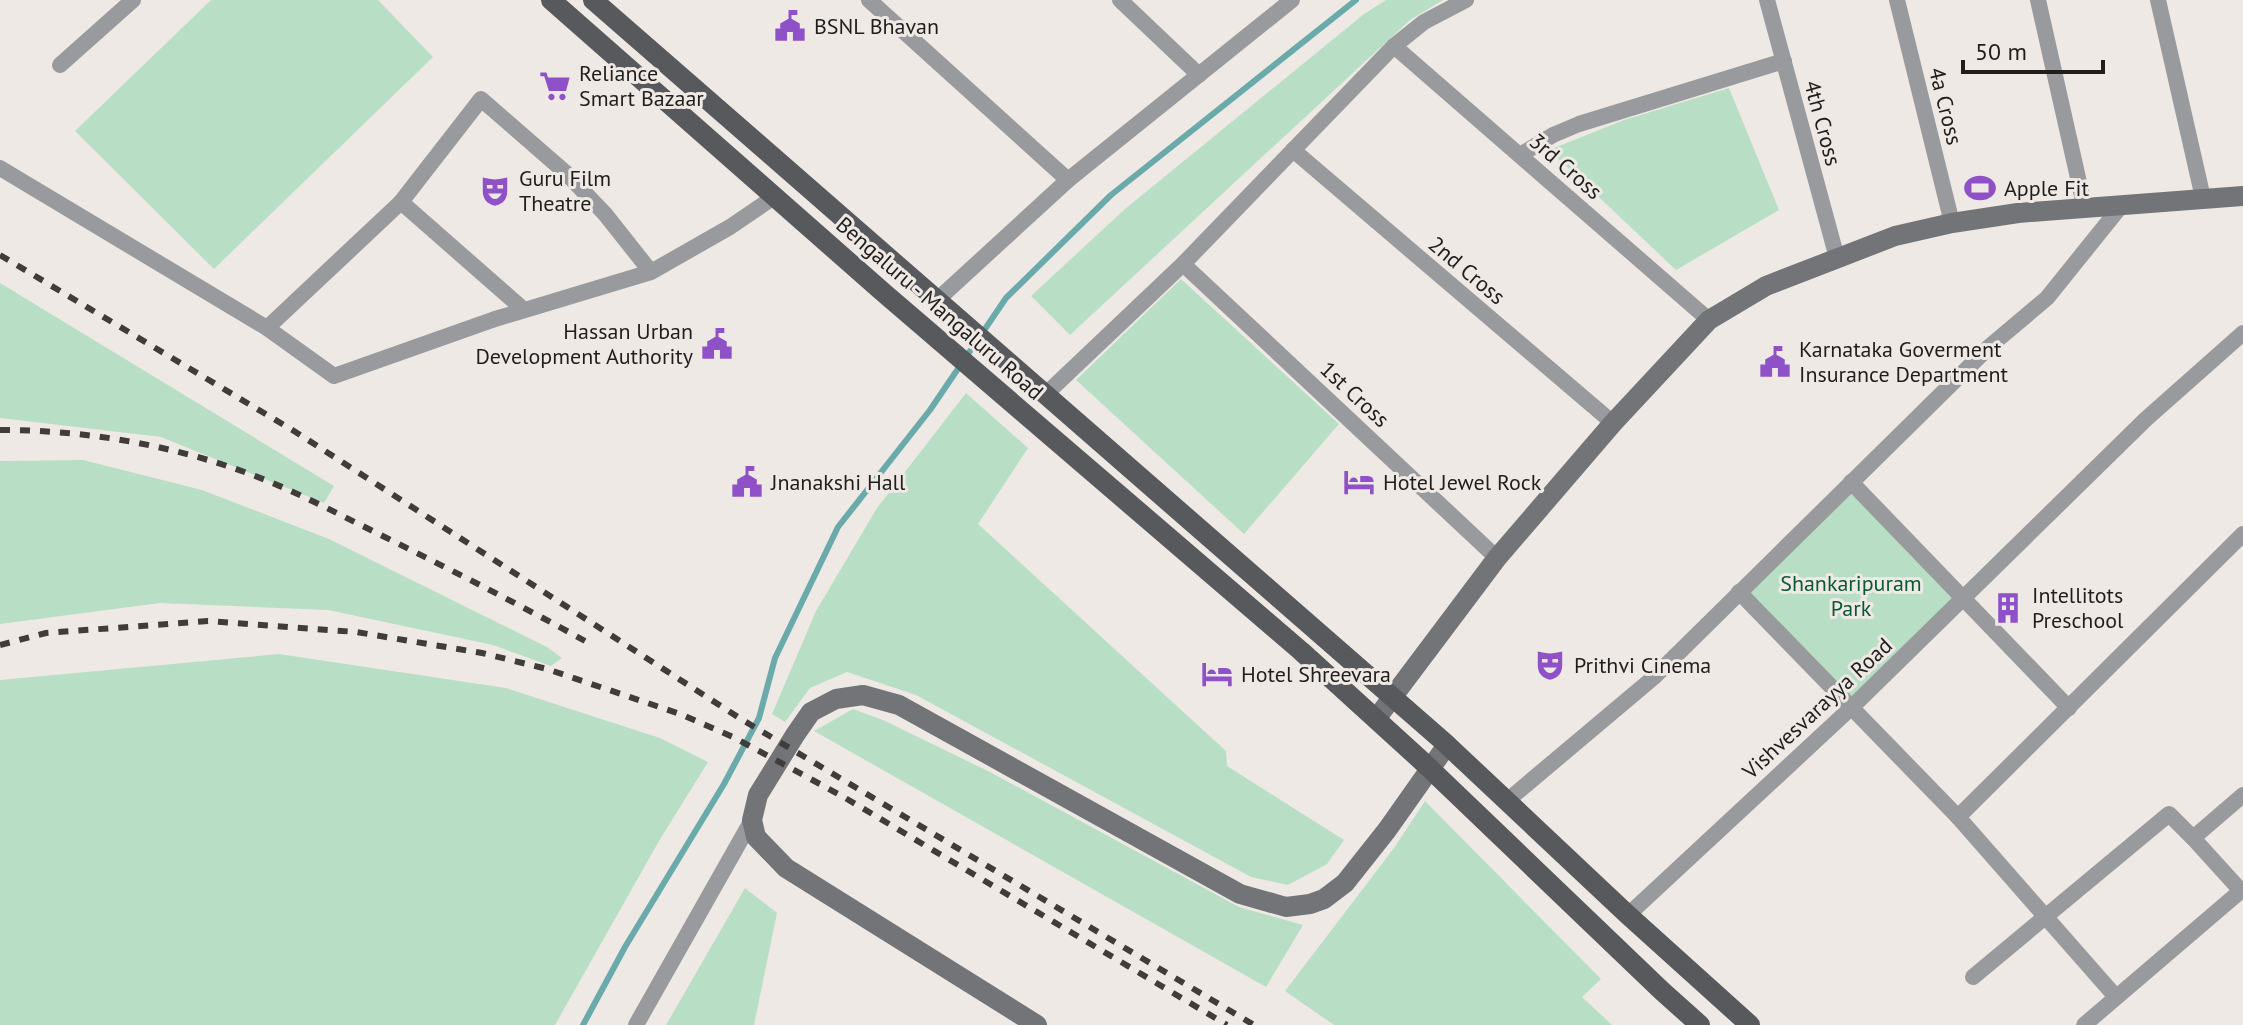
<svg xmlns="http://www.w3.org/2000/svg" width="2243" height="1025" font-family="'PT Sans',sans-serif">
	<rect width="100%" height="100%" fill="#efe9e6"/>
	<g fill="#b8dfc5">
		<polygon points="211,0 378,0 433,57 214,269 75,131"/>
		<polygon points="1386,0 1443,0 1410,20 1070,335 1031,296 1125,209 1364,14"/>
		<polygon points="1729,88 1779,210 1676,270 1549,150 1624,120"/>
		<polygon points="1181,279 1339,424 1244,534 1076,380"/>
		<polygon points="0,283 334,486 324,503 161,437 0,418"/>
		<polygon points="966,393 1028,448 978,524 1226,751 1227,766 1344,840 1327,864 1288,885 1251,877 916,695 847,672 810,688 785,722 772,714 816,611 877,508"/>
		<polygon points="83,460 202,490 329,539 547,647 562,658 551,666 493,645 328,610 160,603 0,624 0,461"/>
		<polygon points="1851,493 1954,599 1851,698 1748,595"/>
		<polygon points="279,654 506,688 660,738 708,762 659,841 555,1025 0,1025 0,680"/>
		<polygon points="853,709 883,720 990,772 1239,907 1303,925 1266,987 814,731"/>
		<polygon points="1425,801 1601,979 1582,997 1612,1025 1334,1025 1285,991 1394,848"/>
		<polygon points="745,888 777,913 754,1025 666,1025"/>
	</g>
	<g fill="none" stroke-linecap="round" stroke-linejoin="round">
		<polyline stroke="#6aaaaa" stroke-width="6" points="583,1025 625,947 724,784 759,718 775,658 838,527 930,410 1006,298 1111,195 1356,0"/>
		<g stroke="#999a9d" stroke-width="16">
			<polyline points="869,0 1068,180"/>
			<polyline points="1120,0 1199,75"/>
			<polyline points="1767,0 1837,258"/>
			<polyline points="1897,0 1952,223"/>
			<polyline points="2038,0 2085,209"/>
			<polyline points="2158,0 2203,198"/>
			<polyline points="1394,46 1709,320"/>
			<polyline points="60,65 133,0"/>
			<polyline points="1293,150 1613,423"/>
			<polyline points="1520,155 1553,135 1579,124 1784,61"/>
			<polyline points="0,168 267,328"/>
			<polyline points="401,202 524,310"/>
			<polyline points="1183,264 1497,558"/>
			<polyline points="651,272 605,214 566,173 481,99 401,202 267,328 334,376 495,319 651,272 730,227 774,197"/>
			<polyline points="936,301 1068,180 1292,0"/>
			<polyline points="1046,394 1183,264 1394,46 1424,22 1466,0"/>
			<polyline points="1851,482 2069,708"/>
			<polyline points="1739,592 1958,817 2116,997"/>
			<polyline points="1508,800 1653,678 1990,346 2047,298 2121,206"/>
			<polyline points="1958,817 2243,534"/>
			<polyline points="2193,838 2241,891"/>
			<polyline points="1628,915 1852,707 2146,419 2243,333"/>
			<polyline points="1973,977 2169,814 2193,838 2243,795"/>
			<polyline points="636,1025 752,820"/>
			<polyline points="2084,1025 2243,889"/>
		</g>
		<g stroke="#727477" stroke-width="20">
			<polyline points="1376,719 1497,558 1613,423 1709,320 1766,286 1895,236 1952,223 2018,213 2243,196"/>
			<polyline points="1037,1025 786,868 756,837 752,820 758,795 795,735 811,712 836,699 863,695 899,705 1240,894 1286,907 1310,904 1324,899 1345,883 1387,830 1447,745"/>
		</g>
		<g stroke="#57595d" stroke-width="20">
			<polyline points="551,0 884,293 1301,651 1424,763 1662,991 1700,1025"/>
			<polyline points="593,0 1444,742 1628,915 1750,1025"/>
		</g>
		<g stroke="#3f3c3a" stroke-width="6" stroke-dasharray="10 10" stroke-linecap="butt">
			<polyline points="0,255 294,431 741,719 1254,1025"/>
			<path d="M0 430C99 430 201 450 291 491 326 507 360 525 395 542 459 574 522 606 585 641"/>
			<polyline points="0,645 46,633 208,621 356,632 482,653 547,669 680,714 733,737 842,796 1227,1025"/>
		</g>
	</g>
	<defs>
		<symbol id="civic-bare" viewBox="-9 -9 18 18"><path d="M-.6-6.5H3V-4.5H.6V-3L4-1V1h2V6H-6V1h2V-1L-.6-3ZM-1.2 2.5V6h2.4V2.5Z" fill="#8f51c7" stroke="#efe9e6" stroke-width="2.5" paint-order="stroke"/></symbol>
		<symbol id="supermarket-bare" viewBox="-9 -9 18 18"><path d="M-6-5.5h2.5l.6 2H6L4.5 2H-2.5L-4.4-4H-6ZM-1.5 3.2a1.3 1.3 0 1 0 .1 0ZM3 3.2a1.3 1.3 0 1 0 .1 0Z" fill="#8f51c7" stroke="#efe9e6" stroke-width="2.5" paint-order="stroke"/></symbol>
		<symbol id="stadium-bare" viewBox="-9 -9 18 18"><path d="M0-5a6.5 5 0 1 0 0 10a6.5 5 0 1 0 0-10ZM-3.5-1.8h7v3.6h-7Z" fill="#8f51c7" stroke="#efe9e6" stroke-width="2.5" paint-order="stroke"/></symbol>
		<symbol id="theatre-bare" viewBox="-9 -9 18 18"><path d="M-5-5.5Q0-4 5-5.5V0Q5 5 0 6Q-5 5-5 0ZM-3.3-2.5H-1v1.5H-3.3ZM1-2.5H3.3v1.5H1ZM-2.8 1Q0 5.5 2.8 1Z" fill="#8f51c7" stroke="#efe9e6" stroke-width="2.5" paint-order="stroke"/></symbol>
		<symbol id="hotel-bare" viewBox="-9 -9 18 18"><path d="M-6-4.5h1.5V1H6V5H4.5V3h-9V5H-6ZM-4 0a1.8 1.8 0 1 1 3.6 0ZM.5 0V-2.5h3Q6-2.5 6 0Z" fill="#8f51c7" stroke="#efe9e6" stroke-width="2.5" paint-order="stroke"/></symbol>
		<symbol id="building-bare" viewBox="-9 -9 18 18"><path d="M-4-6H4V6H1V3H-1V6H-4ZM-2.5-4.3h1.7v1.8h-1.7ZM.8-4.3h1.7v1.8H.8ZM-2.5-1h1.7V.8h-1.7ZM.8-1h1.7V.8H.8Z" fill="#8f51c7" stroke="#efe9e6" stroke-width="2.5" paint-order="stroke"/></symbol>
	</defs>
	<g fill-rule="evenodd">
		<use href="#civic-bare" x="768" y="4" width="44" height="44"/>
		<use href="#supermarket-bare" x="533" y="64" width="44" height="44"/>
		<use href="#stadium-bare" x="1958" y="166" width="44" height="44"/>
		<use href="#theatre-bare" x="473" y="169" width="44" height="44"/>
		<use href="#civic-bare" x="695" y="322" width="44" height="44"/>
		<use href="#civic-bare" x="1753" y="340" width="44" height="44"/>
		<use href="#civic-bare" x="725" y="460" width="44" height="44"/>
		<use href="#hotel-bare" x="1337" y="460" width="44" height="44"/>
		<use href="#building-bare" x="1986" y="586" width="44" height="44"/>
		<use href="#theatre-bare" x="1528" y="643" width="44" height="44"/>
		<use href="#hotel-bare" x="1195" y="652" width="44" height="44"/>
	</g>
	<g text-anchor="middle" stroke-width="6" stroke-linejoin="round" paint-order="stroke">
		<g font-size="22" fill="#201e1c" stroke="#efe9e6" text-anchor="start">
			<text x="814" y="34">BSNL Bhavan</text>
			<text x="579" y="81">Reliance<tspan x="579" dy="25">Smart Bazaar</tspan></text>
			<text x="519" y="186">Guru Film<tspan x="519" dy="25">Theatre</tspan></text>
			<text x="2004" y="196">Apple Fit</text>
			<text x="693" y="339" text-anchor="end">Hassan Urban<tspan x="693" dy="25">Development Authority</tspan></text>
			<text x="1799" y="357">Karnataka Goverment<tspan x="1799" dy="25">Insurance Department</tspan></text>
			<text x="771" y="490">Jnanakshi Hall</text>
			<text x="1383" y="490">Hotel Jewel Rock</text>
			<text x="2032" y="603">Intellitots<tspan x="2032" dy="25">Preschool</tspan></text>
			<text x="1574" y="673">Prithvi Cinema</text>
			<text x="1241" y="682">Hotel Shreevara</text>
		</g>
		<g font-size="22" fill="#201e1c" stroke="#efe9e6">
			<text transform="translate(1946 106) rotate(76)" y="8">4a Cross</text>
			<text transform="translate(1823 123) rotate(75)" y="8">4th Cross</text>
			<text transform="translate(1566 166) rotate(41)" y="8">3rd Cross</text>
			<text transform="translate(1467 270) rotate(40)" y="8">2nd Cross</text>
			<text transform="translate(940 308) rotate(41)" y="8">Bengaluru - Mangaluru Road</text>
			<text transform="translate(1355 394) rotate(43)" y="8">1st Cross</text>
			<text transform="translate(1817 708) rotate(-43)" y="8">Vishvesvarayya Road</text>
		</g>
		<g font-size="22" fill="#095a34" stroke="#efe9e6">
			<text x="1851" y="591">Shankaripuram<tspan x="1851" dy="25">Park</tspan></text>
		</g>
	</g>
	<path d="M1963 60v12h140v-12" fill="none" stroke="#201e1c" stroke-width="4"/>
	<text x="1975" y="60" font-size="24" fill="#201e1c" stroke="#efe9e6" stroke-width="6" paint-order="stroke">50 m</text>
</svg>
